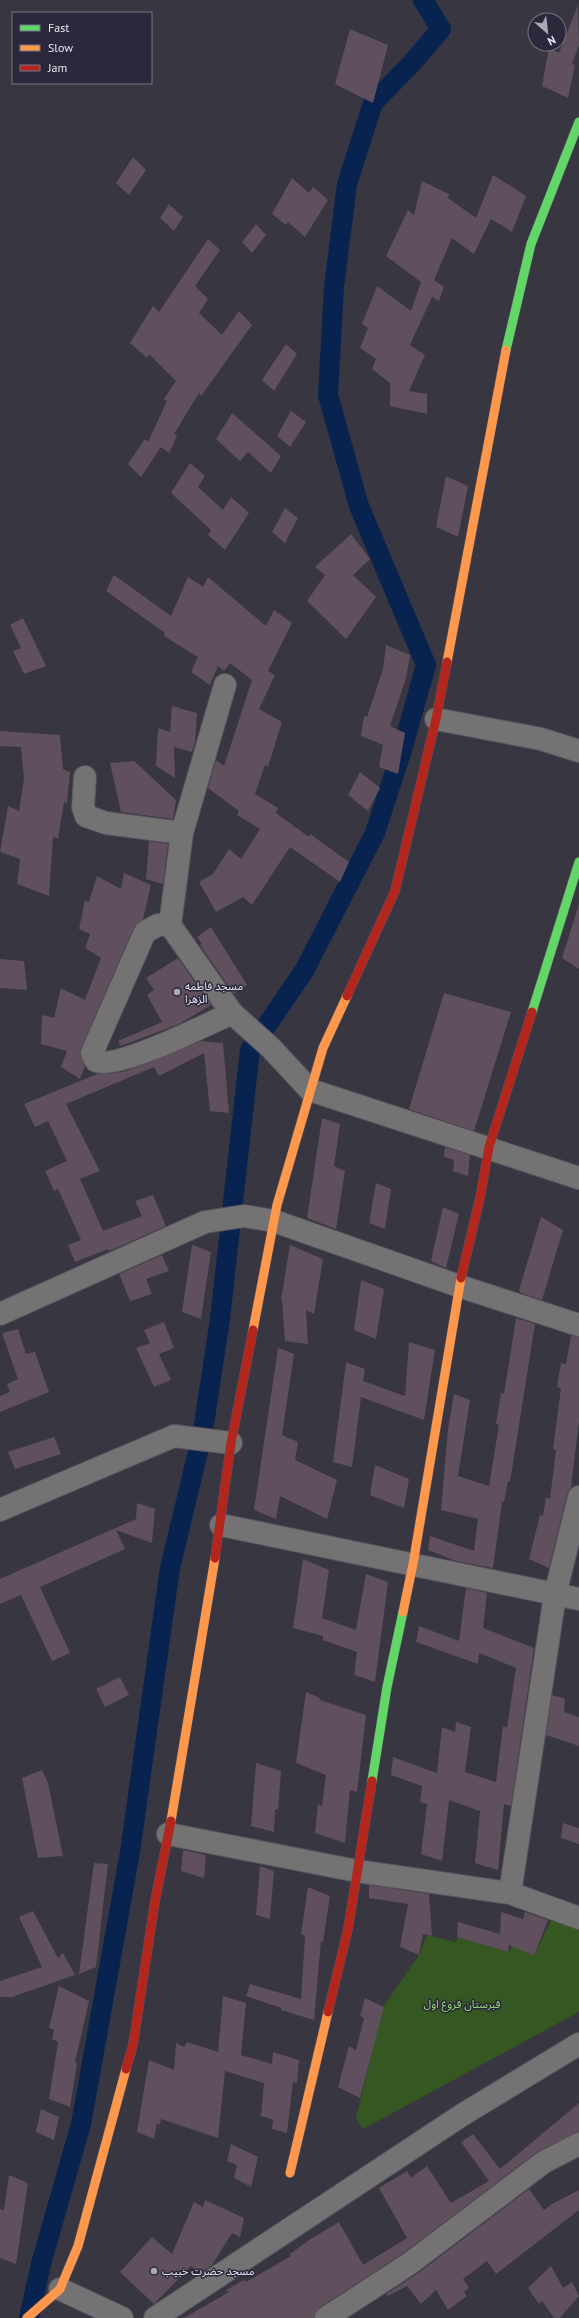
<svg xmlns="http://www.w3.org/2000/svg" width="579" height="2318" font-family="'PT Sans','Noto Sans Arabic',sans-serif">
	<rect width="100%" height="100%" fill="#383641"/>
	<polygon fill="#355721" points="552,1918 579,1927 579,2012 363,2129 356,2118 383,2007 419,1955 427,1935 456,1942 457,1937 508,1952 513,1946 534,1956"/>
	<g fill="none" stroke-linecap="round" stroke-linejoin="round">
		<polyline stroke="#092350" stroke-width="20" points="29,2318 41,2264 81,2124 130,1852 170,1568 203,1431 220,1319 250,1050 304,971 375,833 402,750 426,665 359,506 328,395 334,287 347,184 373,103 412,63 441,29 423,0"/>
	</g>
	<g fill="#604f5c">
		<polygon points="578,5 579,45 572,64 575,65 568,98 542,86 549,48 559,53"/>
		<polygon points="350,29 388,45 373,103 335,84"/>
		<polygon points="133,157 146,170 129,195 116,183"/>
		<polygon points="493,175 526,196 512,232 491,219 474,254 452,238 434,280 444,287 439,301 432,297 410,345 425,355 409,391 427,394 427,414 390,406 390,383 372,369 376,359 360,348 368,328 362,324 377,286 411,311 421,282 386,256 408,210 414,215 422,181 449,194 448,198 476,218"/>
		<polygon points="292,178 309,193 313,187 328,200 305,237 288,222 286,225 272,214"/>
		<polygon points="169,204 183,217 174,231 160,218"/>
		<polygon points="256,224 266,235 252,253 242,242"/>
		<polygon points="208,239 220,250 195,286 208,299 199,313 222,335 239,311 252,325 201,396 199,393 174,434 177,436 169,453 161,447 141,477 128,464 145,439 148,442 167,401 164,399 176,381 149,354 147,358 130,343 153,306 159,312"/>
		<polygon points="286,344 297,354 274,391 262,380"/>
		<polygon points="291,411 306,422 290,447 277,436"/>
		<polygon points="232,413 281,456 271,473 248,452 240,461 216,439"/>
		<polygon points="190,463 205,476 198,487 223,510 231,497 249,513 225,550 208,535 211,530 171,493"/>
		<polygon points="446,476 468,486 458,537 436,527"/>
		<polygon points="285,508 298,518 285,543 272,532"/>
		<polygon points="351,534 370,559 353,575 376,597 346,639 307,601 325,575 315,567"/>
		<polygon points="114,575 171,616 188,577 203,587 208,577 266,626 274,610 292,623 268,671 275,675 259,709 282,722 268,767 265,765 255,794 278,808 276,813 309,837 310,834 349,862 340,882 290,847 252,905 243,897 216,912 199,882 213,874 229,849 241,859 260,829 237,815 239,811 208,788 216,760 224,766 252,680 230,663 224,671 218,666 210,685 191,672 198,657 164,636 165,633 106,591"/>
		<polygon points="23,618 46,666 24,674 13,651 21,648 10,625"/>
		<polygon points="386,645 410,655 406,678 390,726 405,733 398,774 379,767 383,745 361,736 364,716 367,717 383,669"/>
		<polygon points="172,706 197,713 195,743 192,752 174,747 175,778 156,766 158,728 170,732"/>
		<polygon points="0,731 60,735 63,769 70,772 67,803 64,802 58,839 53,837 49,896 17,884 20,859 0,852 8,806 19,811 24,779 21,747 0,746"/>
		<polygon points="134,761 176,800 173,819 121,812 110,763"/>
		<polygon points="360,772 380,788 368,811 348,795"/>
		<polygon points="149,841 168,844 163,884 146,879"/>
		<polygon points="124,873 151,885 143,919 134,927 81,1048 80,1054 85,1066 80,1079 61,1067 67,1051 41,1044 42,1015 54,1018 61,988 85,1000 101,958 85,948 90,934 79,929 85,900 89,902 97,876 121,889"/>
		<polygon points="579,904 579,969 562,958"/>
		<polygon points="211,927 247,985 234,994 200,945 202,944 197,937"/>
		<polygon points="178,958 211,1005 179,1024 121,1046 118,1041 162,1022 147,995 154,990 146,978"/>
		<polygon points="0,959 24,961 27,990 0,988"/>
		<polygon points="444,993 511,1012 474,1131 409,1109"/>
		<polygon points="201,1041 223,1043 229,1113 210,1111 204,1053 159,1076 154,1067 66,1104 100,1171 80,1179 103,1231 142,1216 135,1201 153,1195 166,1226 109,1251 108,1249 75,1262 68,1245 81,1240 58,1189 54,1191 45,1171 67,1161 48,1121 35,1127 24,1104 97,1074 109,1074 126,1071"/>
		<polygon points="322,1118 340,1124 334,1166 345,1171 336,1229 307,1218"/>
		<polygon points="445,1147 470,1155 468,1176 453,1171 454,1160 444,1157"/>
		<polygon points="376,1183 391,1189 385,1229 369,1223"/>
		<polygon points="443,1207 459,1214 446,1268 431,1261"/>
		<polygon points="541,1217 563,1230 542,1300 521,1293 519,1290"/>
		<polygon points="192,1245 211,1252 201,1319 182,1312"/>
		<polygon points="290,1245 323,1259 314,1314 306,1310 308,1344 285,1341 282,1301 281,1300"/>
		<polygon points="162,1255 169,1271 146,1279 152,1294 130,1301 119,1274"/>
		<polygon points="361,1280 384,1289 376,1339 354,1330"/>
		<polygon points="516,1318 535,1324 510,1482 508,1481 504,1502 502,1502 493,1568 456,1561 428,1550 430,1536 474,1551 478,1519 441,1510 448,1429 454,1394 470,1400 458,1476 489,1486 499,1425 496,1424 501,1393 504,1394"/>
		<polygon points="164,1322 174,1348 159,1354 171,1380 154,1387 136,1348 150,1343 144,1330"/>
		<polygon points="18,1329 26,1354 35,1352 49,1392 0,1412 0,1396 10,1392 7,1384 18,1379 2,1333"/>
		<polygon points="571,1336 579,1337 579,1421 571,1488 567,1494 549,1568 529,1559 540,1515 543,1516 546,1497 550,1499 556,1450 553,1449 561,1388 557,1387 561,1363 566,1364"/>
		<polygon points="409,1342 435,1350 424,1420 361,1397 352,1467 333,1462 346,1362 365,1369 363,1381 405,1396"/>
		<polygon points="278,1348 294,1354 282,1435 298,1442 295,1460 337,1480 327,1519 280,1496 276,1519 254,1510"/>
		<polygon points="54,1437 61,1454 15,1469 8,1452"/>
		<polygon points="375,1465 409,1479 404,1508 370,1495"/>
		<polygon points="137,1503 155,1509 152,1543 116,1530 125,1549 40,1587 70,1653 52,1661 21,1595 0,1604 0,1579 136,1519"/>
		<polygon points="303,1559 329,1570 322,1618 356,1630 366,1574 388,1582 375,1682 354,1675 357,1652 323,1640 323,1636 293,1628"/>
		<polygon points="466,1588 487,1593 483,1628 534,1648 511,1806 504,1804 498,1870 475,1863 480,1811 449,1800 442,1861 421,1854 427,1804 420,1802 422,1786 391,1775 393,1757 437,1773 442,1727 455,1732 456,1722 471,1727 465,1772 496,1782 503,1726 507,1728 516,1668 479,1653 478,1664 416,1642 419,1626 459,1641"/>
		<polygon points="120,1677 129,1695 105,1707 96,1689"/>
		<polygon points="306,1692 320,1698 320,1700 366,1715 357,1792 350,1790 345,1843 315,1833 318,1804 322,1806 326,1775 296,1763"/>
		<polygon points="552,1695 565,1699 564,1712 579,1717 579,1746 546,1735"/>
		<polygon points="256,1763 281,1771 278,1810 275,1809 274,1832 251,1826"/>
		<polygon points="42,1770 48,1783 63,1856 38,1858 22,1778"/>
		<polygon points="563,1823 579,1828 579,1844 561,1838"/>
		<polygon points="183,1850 206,1855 204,1878 181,1871"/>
		<polygon points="94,1863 108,1864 96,1967 79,1974"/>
		<polygon points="260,1866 274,1871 270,1919 256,1915"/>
		<polygon points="369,1885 429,1894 432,1936 423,1934 419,1955 400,1947 408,1904 369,1898"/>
		<polygon points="308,1887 330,1896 323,1942 321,1941 314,2020 281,2010 281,2008 246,1996 250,1984 301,1999 305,1936 301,1934"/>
		<polygon points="33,1911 58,1958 63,1953 75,1975 12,1997 0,1997 0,1981 42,1967 19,1917"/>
		<polygon points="501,1912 523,1919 525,1912 548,1920 534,1956 509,1945 508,1952 457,1937 458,1922 500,1934"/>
		<polygon points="59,1986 89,2001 75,2062 77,2063 70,2107 49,2099 58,2042 52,2039 54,2030 49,2028"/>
		<polygon points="223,1996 246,2003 241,2055 272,2064 273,2052 299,2060 297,2083 293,2082 287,2133 272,2129 273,2120 261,2116 264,2083 225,2071 218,2138 161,2119 160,2125 157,2123 154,2139 137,2132 149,2060 174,2070 176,2043 184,2047 187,2042 218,2052"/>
		<polygon points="365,1998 384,2007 360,2098 338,2087 349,2046 356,2050 364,2018 360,2016"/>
		<polygon points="579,2103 579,2132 537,2152 402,2254 319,2308 314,2318 184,2318 229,2292 226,2290 244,2280 246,2282 291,2256 290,2254 309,2240 339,2222 363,2265 407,2238 379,2188 407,2171 411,2178 427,2166 451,2203 489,2181 461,2142 473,2134 500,2169"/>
		<polygon points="41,2109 59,2117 54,2140 36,2132"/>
		<polygon points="231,2144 258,2157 251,2187 234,2178 237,2165 227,2161"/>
		<polygon points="9,2175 28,2183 16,2264 0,2258 0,2209 4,2210"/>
		<polygon points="529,2189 544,2210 552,2204 579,2190 579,2210 496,2274 487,2261 463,2279 469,2288 464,2292 467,2296 448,2310 436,2290 421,2304 407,2286 388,2296 386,2294 417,2274"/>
		<polygon points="205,2200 244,2218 240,2237 232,2233 212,2265 201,2273 191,2266 154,2304 120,2272 152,2237 172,2254 194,2202 203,2207"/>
		<polygon points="551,2266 563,2288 572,2282 579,2296 560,2318 554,2318 542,2301 539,2304 528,2288"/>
	</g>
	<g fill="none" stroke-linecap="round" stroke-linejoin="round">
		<defs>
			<g id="street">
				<polyline points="225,685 182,833 170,925 232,1013 271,1048 310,1090 579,1178"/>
				<polyline points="436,719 541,739 579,751"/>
				<polyline points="85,777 83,807 86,816 106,823 182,833"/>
				<path d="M170 925H158L145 932 92 1053 96 1061C117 1070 208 1024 232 1013"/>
				<polyline points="0,1314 205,1222 244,1216 274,1221 459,1286 579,1325"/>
				<polyline points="0,1510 174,1436 231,1443"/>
				<polyline points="221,1525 579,1599"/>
				<polyline points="168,1834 357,1871 510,1893 579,1918"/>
				<polyline points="510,1893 555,1595 579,1497"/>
				<polyline points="60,2289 122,2318"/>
				<polyline points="155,2318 462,2115 579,2044"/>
				<polyline points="326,2318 409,2264 544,2162 579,2144"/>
			</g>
			<g id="fast">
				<polyline points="506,350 531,244 579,122"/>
				<polyline points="532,1012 579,862"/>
				<polyline points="372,1781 387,1687 403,1612"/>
			</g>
			<g id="slow">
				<polyline points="447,662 506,350"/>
				<polyline points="253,1330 277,1205 323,1048 347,996"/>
				<polyline points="403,1612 413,1564 461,1278"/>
				<polyline points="171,1821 215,1558"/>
				<polyline points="290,2173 328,2012"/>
				<polyline points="27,2318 60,2289 78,2246 126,2069"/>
			</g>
			<g id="jam">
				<polyline points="347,996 395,891 436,719 447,662"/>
				<polyline points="461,1278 480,1198 489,1147 532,1012"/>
				<polyline points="215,1558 231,1443 253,1330"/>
				<polyline points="328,2012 348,1929 372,1781"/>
				<polyline points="126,2069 133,2045 155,1901 171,1821"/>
			</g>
		</defs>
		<use href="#street" stroke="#55535d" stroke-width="24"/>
		<use href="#fast" stroke="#55535d" stroke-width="10"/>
		<use href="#slow" stroke="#55535d" stroke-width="10"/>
		<use href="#jam" stroke="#55535d" stroke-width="10"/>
		<use href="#street" stroke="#757274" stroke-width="22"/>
		<use href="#fast" stroke="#63d668" stroke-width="9"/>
		<use href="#slow" stroke="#ff974d" stroke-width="9"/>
		<use href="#jam" stroke="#b3261e" stroke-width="9"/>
	</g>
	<g fill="#aaa9b5" stroke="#2a283a" stroke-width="1.5">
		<circle cx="177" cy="992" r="4"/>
		<circle cx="154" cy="2271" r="4"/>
	</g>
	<g text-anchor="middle" stroke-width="3" stroke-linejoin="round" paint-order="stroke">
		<g font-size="11" fill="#e8e7f3" stroke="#2a283a" text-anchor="start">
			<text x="185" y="990">مسجد فاطمه<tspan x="185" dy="13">الزهرا</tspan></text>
			<text x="162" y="2275">مسجد حضرت خبیب</text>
		</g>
		<g font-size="11" fill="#98da76" stroke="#2a283a">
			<text x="462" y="2008">قبرستان قروغ اول</text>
		</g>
	</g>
	<rect x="12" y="12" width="140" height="72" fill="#2a283a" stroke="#767484"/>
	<rect x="20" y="25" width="20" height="6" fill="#63d668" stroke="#767484"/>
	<text x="48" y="32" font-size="12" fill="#e8e7f3">Fast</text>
	<rect x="20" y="45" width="20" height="6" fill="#ff974d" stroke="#767484"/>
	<text x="48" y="52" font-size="12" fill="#e8e7f3">Slow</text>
	<rect x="20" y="65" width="20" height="6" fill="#b3261e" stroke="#767484"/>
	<text x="48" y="72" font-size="12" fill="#e8e7f3">Jam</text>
	<g transform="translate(547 32) rotate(152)"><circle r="19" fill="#2a283a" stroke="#767484"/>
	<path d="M0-3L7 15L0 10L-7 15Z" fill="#aaa9b5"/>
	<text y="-6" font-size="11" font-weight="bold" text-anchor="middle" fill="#e8e7f3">N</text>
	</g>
</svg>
